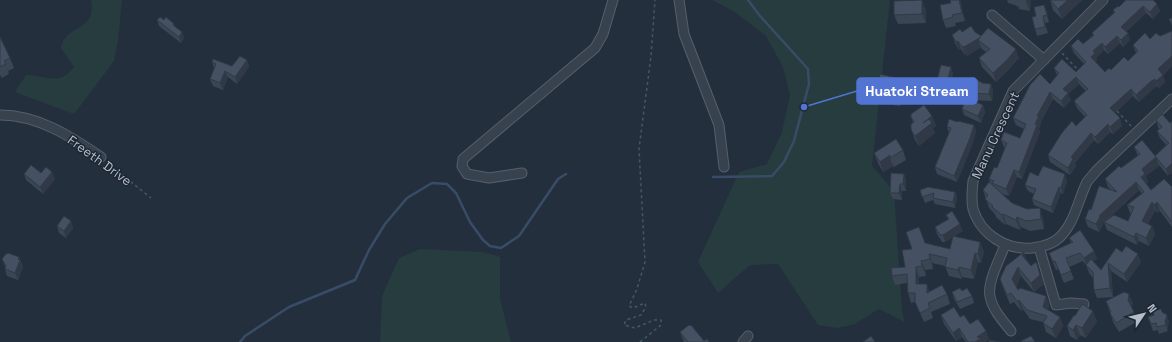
<svg xmlns="http://www.w3.org/2000/svg" width="1172" height="342" font-family="'Space Grotesk',sans-serif">
	<rect width="100%" height="100%" fill="#242f3e"/>
	<g fill="#263c3f">
		<path d="M91 0H122L118 41 114 61 74 114 15 92 26 75C46 75 59 87 74 67L61 48C66 23 97 33 91 0Z"/>
		<polygon points="712,0 890,0 872,166 894,191 902,311 905,322 879,309 855,324 838,328 818,325 778,264 750,265 718,293 698,262 739,172 767,164 782,132 790,95 783,67 766,36 735,12"/>
		<polygon points="420,249 483,252 500,257 500,299 511,342 380,342 382,296 399,258"/>
	</g>
	<g fill="none" stroke-linecap="round" stroke-linejoin="round">
		<g stroke="#394c67" stroke-width="2.5">
			<polyline points="713,177 772,176 784,162 794,141 809,84 808,69 760,16 748,0"/>
			<polyline points="240,342 245,336 289,307 355,280 369,250 385,224 407,198 432,183 447,184 456,193 470,222 483,240 490,246 501,248 519,236 558,179 566,174"/>
		</g>
		<defs>
			<g id="minor">
				<polyline points="679,0 684,34 719,125 724,167"/>
				<path d="M1103 0 1013 91 973 181C972 190 971 200 973 209 981 235 1006 250 1032 248 1042 247 1053 244 1060 237 1075 222 1078 200 1087 182 1090 178 1094 174 1097 170L1172 99"/>
				<polyline points="992,15 1044,60"/>
				<path d="M0 115C38 115 70 136 101 157"/>
				<polyline points="522,173 489,178 467,174 462,166 463,159 595,48 603,34 613,0"/>
				<path d="M1005 245C1000 259 987 282 990 296 992 309 1003 321 1011 331"/>
				<polyline points="1039,247 1056,305 1071,303 1084,304"/>
				<polyline points="743,342 748,336"/>
			</g>
		</defs>
		<use href="#minor" stroke="#565f6c" stroke-width="11"/>
		<g stroke="#44595c" stroke-width="1.5" stroke-dasharray="3 3" stroke-linecap="butt">
			<polyline points="1062,53 1079,71"/>
			<polyline points="1117,111 1131,126"/>
			<polyline points="107,163 151,198"/>
			<polyline points="640,342 661,325 661,320 654,320 635,328 624,325 626,320 641,315 646,307 645,303 633,308 629,306 637,289 645,262 639,149 651,56 655,0"/>
		</g>
		<use href="#minor" stroke="#38414e" stroke-width="9"/>
	</g>
	<g fill="#3b4654" fill-rule="evenodd">
		<polygon points="950,0 960,0 965,21 955,23 956,26 946,28 943,20 951,3"/>
		<polygon points="1007,0 1031,0 1030,11 1019,9 1018,6 1016,6 1015,5 1008,3"/>
		<polygon points="1050,0 1082,0 1062,19 1053,10"/>
		<polygon points="1155,2 1160,11 1153,19 1146,13 1126,32 1128,33 1130,40 1123,47 1120,43 1108,54 1104,50 1096,58 1097,60 1095,62 1105,72 1111,70 1128,61 1136,53 1133,45 1172,66 1163,75 1165,82 1159,88 1157,86 1153,89 1139,102 1133,96 1115,113 1122,126 1113,134 1110,132 1098,144 1094,140 1075,163 1076,166 1070,175 1050,162 1048,155 1085,117 1077,108 1074,101 1086,91 1079,84 1068,94 1071,100 1064,108 1053,99 1041,122 1041,123 1039,129 1040,132 1022,179 1017,177 1009,196 1002,194 1012,203 1043,218 1044,229 1030,231 1021,227 1020,230 1006,224 1005,225 996,217 995,214 989,208 983,190 990,183 989,179 997,168 1005,148 1004,147 1001,140 1020,138 1024,129 1016,125 1013,118 1050,84 1057,75 1054,68 1076,72 1084,64 1074,53 1071,46 1083,44 1093,35 1092,33 1114,13 1113,10 1119,7"/>
		<polygon points="1044,5 1049,22 1045,23 1048,33 1037,36 1035,29 1036,16"/>
		<polygon points="926,10 926,23 898,24 894,15"/>
		<polygon points="157,20 164,20 174,24 175,27 182,32 184,38 181,43 159,26"/>
		<polygon points="962,32 975,32 981,36 1019,58 1010,68 996,82 982,67 979,58 986,52 981,48 981,47 967,56 966,54 965,55 961,49 959,50 955,43 952,35"/>
		<polygon points="0,37 10,58 14,68 8,71 9,74 2,78 0,75"/>
		<polygon points="247,60 249,67 237,84 228,77 223,90 213,86 210,79 214,68 212,62 232,66"/>
		<polygon points="951,67 953,74 948,93 938,90 936,84"/>
		<polygon points="909,81 912,91 910,101 903,99 900,106 893,105 892,101 880,97 877,88"/>
		<polygon points="982,83 991,84 993,91 992,101 972,100 983,105 985,112 981,123 964,115 962,109 966,98 965,93"/>
		<polygon points="932,116 936,126 933,128 935,133 919,146 915,140 911,129 913,123 911,117"/>
		<path d="M1156 120 1170 123 1168 176 1159 165V166L1146 176 1148 182 1146 184 1151 190 1172 187V227L1160 211 1157 213 1155 210 1148 224 1152 226 1155 234 1149 246 1139 241 1137 245 1107 230 1104 222 1102 224 1103 225 1099 232 1088 227 1085 219 1091 210 1111 190 1108 187 1105 179 1138 156 1134 147 1155 156 1166 145 1160 138 1157 131 1159 129 1158 127ZM1139 190 1142 194 1127 205 1130 213H1131L1128 221 1107 220Z"/>
		<polygon points="957,122 974,125 976,131 972,145 957,182 937,174 935,167 949,133 947,127"/>
		<polygon points="903,150 906,160 894,167 893,166 883,172 878,163 874,153"/>
		<polygon points="52,172 55,179 43,194 26,180 24,174"/>
		<polygon points="904,174 906,180 906,191 902,191 902,200 893,199 890,193"/>
		<polygon points="1038,176 1067,181 1063,194 1061,193 1053,213 1034,205 1032,199 1034,194 1028,191 1025,185"/>
		<polygon points="920,190 955,192 957,198 955,208 935,204 933,200 925,203"/>
		<polygon points="946,215 963,231 954,236 980,242 984,252 981,263 978,262 974,279 962,277 962,279 949,276 945,266 932,263 933,269 925,270 926,276 919,277 919,284 929,291 947,294 950,304 931,312 933,318 924,322 915,302 911,303 908,293 907,283 895,285 892,276 905,267 925,243 950,249 953,237 945,242 942,242 937,234 935,227 948,219"/>
		<polygon points="71,221 73,228 66,238 59,233 57,226"/>
		<polygon points="1069,238 1094,251 1097,259 1093,261 1101,270 1116,248 1122,252 1141,262 1127,282 1111,271 1113,297 1097,298 1094,290 1093,278 1089,273 1086,265 1083,261 1069,267 1074,279 1064,283 1058,269 1056,270 1049,253 1071,243"/>
		<polygon points="19,257 23,267 18,280 7,276 5,269 5,267 2,259"/>
		<polygon points="1027,260 1031,266 1040,273 1044,284 1034,292 1021,276 1016,286 1018,290 1046,296 1049,304 1048,310 1060,317 1063,326 1056,338 1046,332 1043,322 1030,319 1023,309 1021,311 1014,302 1010,304 1003,288 1000,279"/>
		<polygon points="962,291 972,296 974,303 960,309 954,299 952,292"/>
		<polygon points="1106,301 1133,303 1131,307 1134,312 1138,321 1119,332 1113,322"/>
		<polygon points="1162,312 1169,322 1167,329 1168,331 1159,334 1158,330 1153,331 1148,317"/>
		<polygon points="941,315 960,317 989,339 985,342 966,342 962,337 956,341 944,324"/>
		<polygon points="1097,321 1086,338 1080,335 1077,340 1070,336 1067,326"/>
		<polygon points="680,332 704,341 709,342 684,342"/>
	</g>
	<g fill="#303945">
		<polygon points="922,0 926,10 926,23 922,14"/>
		<polygon points="959,0 960,0 965,21 962,13"/>
		<polygon points="1026,0 1031,0 1030,11 1026,1"/>
		<polygon points="1068,0 1082,0 1062,19 1058,9"/>
		<polygon points="1157,4 1160,11 1153,19 1150,12"/>
		<polygon points="1044,5 1047,11 1049,22 1047,15"/>
		<polygon points="1143,6 1146,13 1124,34 1121,27"/>
		<polygon points="1043,16 1045,23 1048,33 1045,27"/>
		<polygon points="182,32 184,38 181,43 179,37"/>
		<polygon points="1128,33 1130,40 1123,47 1121,40"/>
		<polygon points="1117,36 1120,43 1108,54 1105,47"/>
		<polygon points="981,37 978,40 981,47 967,56 964,47"/>
		<polygon points="958,41 961,49 959,50 956,42"/>
		<polygon points="1102,43 1104,50 1096,58 1097,60 1093,64 1091,57 1093,51"/>
		<polygon points="963,46 966,54 965,55 962,47"/>
		<polygon points="1016,49 1019,58 1010,68 996,82 993,73"/>
		<polygon points="1172,56 1172,66 1160,77 1158,69"/>
		<polygon points="247,60 249,67 237,84 235,77"/>
		<polygon points="951,67 953,74 948,93 946,86"/>
		<polygon points="225,71 228,77 223,90 220,83"/>
		<polygon points="1163,75 1165,82 1159,88 1156,81"/>
		<polygon points="1076,77 1079,84 1068,94 1071,100 1064,108 1061,101 1063,89"/>
		<polygon points="1155,79 1157,86 1153,89 1139,102 1136,95 1150,82"/>
		<polygon points="909,81 912,91 910,101 906,91"/>
		<polygon points="991,84 993,91 992,101 989,94"/>
		<polygon points="899,89 903,99 900,106 897,97"/>
		<polygon points="1131,89 1133,96 1113,115 1110,108"/>
		<polygon points="1050,92 1053,99 1041,122 1041,123 1039,129 1040,132 1022,179 1019,172 1035,124 1037,116"/>
		<polygon points="983,105 985,112 981,123 978,116"/>
		<polygon points="932,116 936,126 933,128 935,133 919,146 915,136 923,123"/>
		<polygon points="1120,118 1122,126 1113,134 1110,127"/>
		<polygon points="1108,124 1110,132 1098,144 1095,137"/>
		<polygon points="974,125 976,131 972,145 957,182 954,176"/>
		<polygon points="1091,133 1094,140 1075,163 1076,166 1070,175 1068,168 1071,157"/>
		<polygon points="890,155 890,158 893,166 883,172 880,162"/>
		<polygon points="1156,157 1159,166 1146,176 1148,182 1144,185 1141,177 1142,169"/>
		<polygon points="1172,163 1172,173 1168,176 1166,169"/>
		<polygon points="1014,170 1017,177 1009,196 1006,189"/>
		<polygon points="52,172 55,179 43,194 40,187"/>
		<polygon points="904,174 906,180 906,191 903,184"/>
		<polygon points="1065,174 1067,181 1063,194 1061,188"/>
		<polygon points="1136,182 1139,190 1102,224 1103,225 1099,232 1096,224 1099,216"/>
		<polygon points="900,184 902,191 902,200 899,193"/>
		<polygon points="1059,187 1061,193 1053,213 1051,207"/>
		<polygon points="955,192 957,198 955,208 953,202"/>
		<polygon points="1152,202 1155,210 1145,229 1142,221"/>
		<polygon points="1157,202 1160,211 1157,213 1154,205"/>
		<polygon points="1040,208 1043,218 1044,229 1041,219"/>
		<polygon points="1003,214 1006,224 1005,225 1002,215"/>
		<polygon points="1017,217 1021,227 1020,230 1016,220"/>
		<polygon points="71,221 73,228 66,238 64,231"/>
		<polygon points="960,224 963,231 945,242 943,235"/>
		<polygon points="1152,226 1155,234 1149,246 1146,238"/>
		<polygon points="1136,233 1139,241 1137,245 1134,237"/>
		<polygon points="980,242 984,252 981,263 978,254"/>
		<polygon points="1094,251 1097,259 1087,266 1084,258"/>
		<polygon points="1024,252 1027,260 1022,255"/>
		<polygon points="975,253 978,262 974,279 971,270"/>
		<polygon points="929,254 932,263 933,269 930,259"/>
		<polygon points="1138,254 1141,262 1127,282 1124,274"/>
		<polygon points="19,257 23,267 18,280 15,273"/>
		<polygon points="921,261 925,270 926,276 922,266"/>
		<polygon points="1108,263 1111,271 1113,297 1110,288"/>
		<polygon points="1037,264 1044,284 1034,292 1031,283"/>
		<polygon points="916,267 919,277 919,293 916,284"/>
		<polygon points="959,267 962,277 962,279 958,270"/>
		<polygon points="1018,267 1021,276 1016,288 1012,279"/>
		<polygon points="927,284 930,293 927,293"/>
		<polygon points="1129,294 1133,303 1131,309 1128,300"/>
		<polygon points="1046,296 1049,304 1046,316 1043,307"/>
		<polygon points="1019,300 1023,309 1021,311 1018,302"/>
		<polygon points="1093,311 1097,321 1086,338 1082,328"/>
		<polygon points="1167,315 1169,322 1167,329 1165,322"/>
		<polygon points="1060,317 1063,326 1056,338 1052,329"/>
		<polygon points="1076,325 1080,335 1077,340 1073,330"/>
		<polygon points="959,328 962,337 956,341 953,333"/>
		<polygon points="986,331 989,339 985,342 975,342 977,337"/>
	</g>
	<g fill="#455162" stroke="#303945">
		<polygon points="922,0 922,14 894,15 894,1"/>
		<polygon points="950,0 959,0 962,13 952,15 953,17 943,20 940,5 951,3"/>
		<polygon points="1050,0 1068,0 1058,9"/>
		<polygon points="1126,0 1153,0 1157,4 1150,12 1143,6 1121,27 1128,33 1121,40 1117,36 1105,47 1102,43 1093,51 1095,53 1091,57 1105,72 1109,68 1111,70 1124,57 1128,61 1138,51 1133,45 1145,33 1150,39 1156,33 1160,36 1172,31 1172,56 1158,69 1163,75 1156,81 1155,79 1150,82 1136,95 1131,89 1110,108 1120,118 1110,127 1108,124 1095,137 1091,133 1071,157 1073,159 1068,168 1048,155 1061,134 1072,121 1076,126 1087,115 1074,101 1088,89 1076,77 1063,89 1068,93 1061,101 1050,92 1037,116 1039,116 1035,124 1037,125 1019,172 1014,170 1006,189 992,183 994,181 989,179 994,167 997,168 1007,143 1001,140 1004,132 1020,138 1026,124 1013,118 1030,85 1040,74 1050,84 1059,73 1054,68 1062,59 1076,72 1086,62 1071,46 1078,39 1083,44 1094,35 1092,33 1115,12 1113,10 1118,6 1119,7"/>
		<polygon points="1044,5 1047,15 1043,16 1045,27 1035,29 1032,17 1036,16 1034,7"/>
		<polygon points="160,17 164,20 166,17 174,24 173,25 182,32 179,37 157,20"/>
		<polygon points="1172,18 1172,25 1169,19"/>
		<polygon points="971,26 975,32 981,36 988,28 1016,49 1007,60 993,73 979,58 990,49 978,40 981,37 964,47 963,46 962,47 958,41 956,42 952,35 960,29 962,32"/>
		<polygon points="0,37 10,58 4,61 6,64 0,67"/>
		<polygon points="240,56 247,60 235,77 225,71 220,83 210,79 216,64 212,62 213,59 232,66"/>
		<polygon points="941,65 951,67 946,86 936,84"/>
		<polygon points="880,74 909,81 906,91 899,89 897,97 890,95 891,92 877,88"/>
		<polygon points="973,77 982,83 991,84 989,94 965,93"/>
		<polygon points="966,98 983,105 978,116 962,109"/>
		<polygon points="924,105 932,116 923,123 929,119 932,123 915,136 911,130 912,130 911,129 911,124 914,122 911,117 911,114"/>
		<polygon points="1162,114 1170,123 1172,121 1172,163 1166,169 1155,156 1169,143 1157,131 1162,127 1156,120"/>
		<polygon points="949,119 957,122 958,121 974,125 970,138 954,176 935,167 951,128 947,127"/>
		<polygon points="896,139 903,150 890,158 890,155 880,162 874,153"/>
		<polygon points="1142,140 1156,157 1142,169 1145,174 1141,177 1151,190 1164,179 1172,187 1172,220 1171,221 1157,202 1154,205 1152,202 1142,221 1152,226 1146,238 1136,233 1134,237 1104,222 1114,215 1128,221 1134,207 1127,205 1144,192 1136,182 1099,216 1100,217 1096,224 1085,219 1089,209 1091,210 1099,186 1117,192 1105,179 1119,166 1121,168 1140,154 1134,147"/>
		<polygon points="31,165 41,173 46,167 52,172 40,187 24,174"/>
		<polygon points="1043,166 1065,174 1061,188 1059,187 1051,207 1032,199 1036,189 1025,185 1030,172 1038,176"/>
		<polygon points="891,173 904,174 903,184 900,184 899,193 890,193"/>
		<polygon points="989,182 1012,203 1027,209 1040,208 1041,219 1026,221 1017,217 1016,220 1003,214 1002,215 992,207 993,206 985,199 988,195 983,190"/>
		<polygon points="928,187 955,192 953,202 933,198 934,193 922,197 920,190"/>
		<polygon points="952,211 960,224 943,235 940,235 935,227 949,219 946,215"/>
		<polygon points="64,216 71,221 64,231 57,226"/>
		<polygon points="919,227 925,243 950,249 953,236 980,242 978,254 975,253 971,270 959,267 958,270 945,267 947,258 929,254 930,259 921,261 922,266 916,267 916,284 927,284 927,293 942,285 947,294 928,303 930,308 920,313 915,302 915,293 908,293 907,274 892,276 891,268 905,267 902,250 912,249 906,232"/>
		<polygon points="1080,230 1094,251 1084,258 1080,253 1066,258 1071,271 1061,275 1055,261 1053,262 1049,253 1073,242 1069,238"/>
		<polygon points="1126,246 1138,254 1124,274 1108,263 1110,288 1094,290 1093,272 1086,265 1091,259 1101,270 1116,248 1122,252"/>
		<polygon points="1024,252 1022,255 1031,266 1036,262 1037,264 1040,275 1031,283 1018,267 1012,279 1018,290 1020,288 1046,296 1043,307 1060,317 1052,329 1043,323 1047,316 1027,310 1019,300 1018,302 1011,293 1007,295 1000,279 1006,266"/>
		<polygon points="8,253 19,257 18,259 20,260 15,273 5,269 6,266 2,259 5,255"/>
		<polygon points="960,288 962,291 967,288 972,296 957,302 952,292"/>
		<polygon points="1124,292 1129,294 1128,300 1134,312 1116,323 1110,313 1111,312 1106,301"/>
		<polygon points="1082,304 1093,311 1082,328 1076,325 1073,330 1067,326 1074,315 1075,316"/>
		<polygon points="954,307 960,317 964,315 970,324 978,319 986,331 977,337 981,338 975,342 968,342 959,328 953,333 941,315"/>
		<polygon points="1161,309 1162,312 1167,315 1165,322 1166,325 1157,327 1156,323 1151,324 1148,317 1154,315 1153,311"/>
		<polygon points="689,325 690,326 691,325 704,341 707,339 709,342 688,342 680,332"/>
		<polygon points="871,336 875,342 863,342"/>
		<polygon points="1031,336 1035,342 1021,342 1021,341"/>
		<polygon points="989,340 1000,342 989,342"/>
	</g>
	<g text-anchor="middle" stroke-width="3" stroke-linejoin="round" paint-order="stroke">
		<g font-size="13" fill="#b4bcc9" stroke="#1d2633">
			<text transform="translate(995 135) rotate(-65)" y="5">Manu Crescent</text>
			<text transform="translate(100 160) rotate(36)" y="5">Freeth Drive</text>
		</g>
	</g>
	<path fill="none" stroke="#5274d3" stroke-width="1.5" d="M804 107L857 91"/>
	<circle fill="#5274d3" stroke="#1d2633" stroke-width="1.5" cx="804" cy="107" r="4"/>
	<rect fill="#5274d3" stroke="#5274d3" stroke-width="1.5" x="857" y="78" width="120" height="26" rx="4"/>
	<g font-size="14" text-anchor="middle" font-weight="bold" fill="#fff">
		<text x="917" y="96">Huatoki Stream</text>
	</g>
	<g transform="translate(1144 314) rotate(55)" stroke="#1d2633" stroke-width="3" paint-order="stroke">
	<path d="M0-3L7 15L0 10L-7 15Z" fill="#b4bcc9"/>
	<text y="-6" font-size="11" font-weight="bold" text-anchor="middle" fill="#b4bcc9">N</text>
	</g>
</svg>
